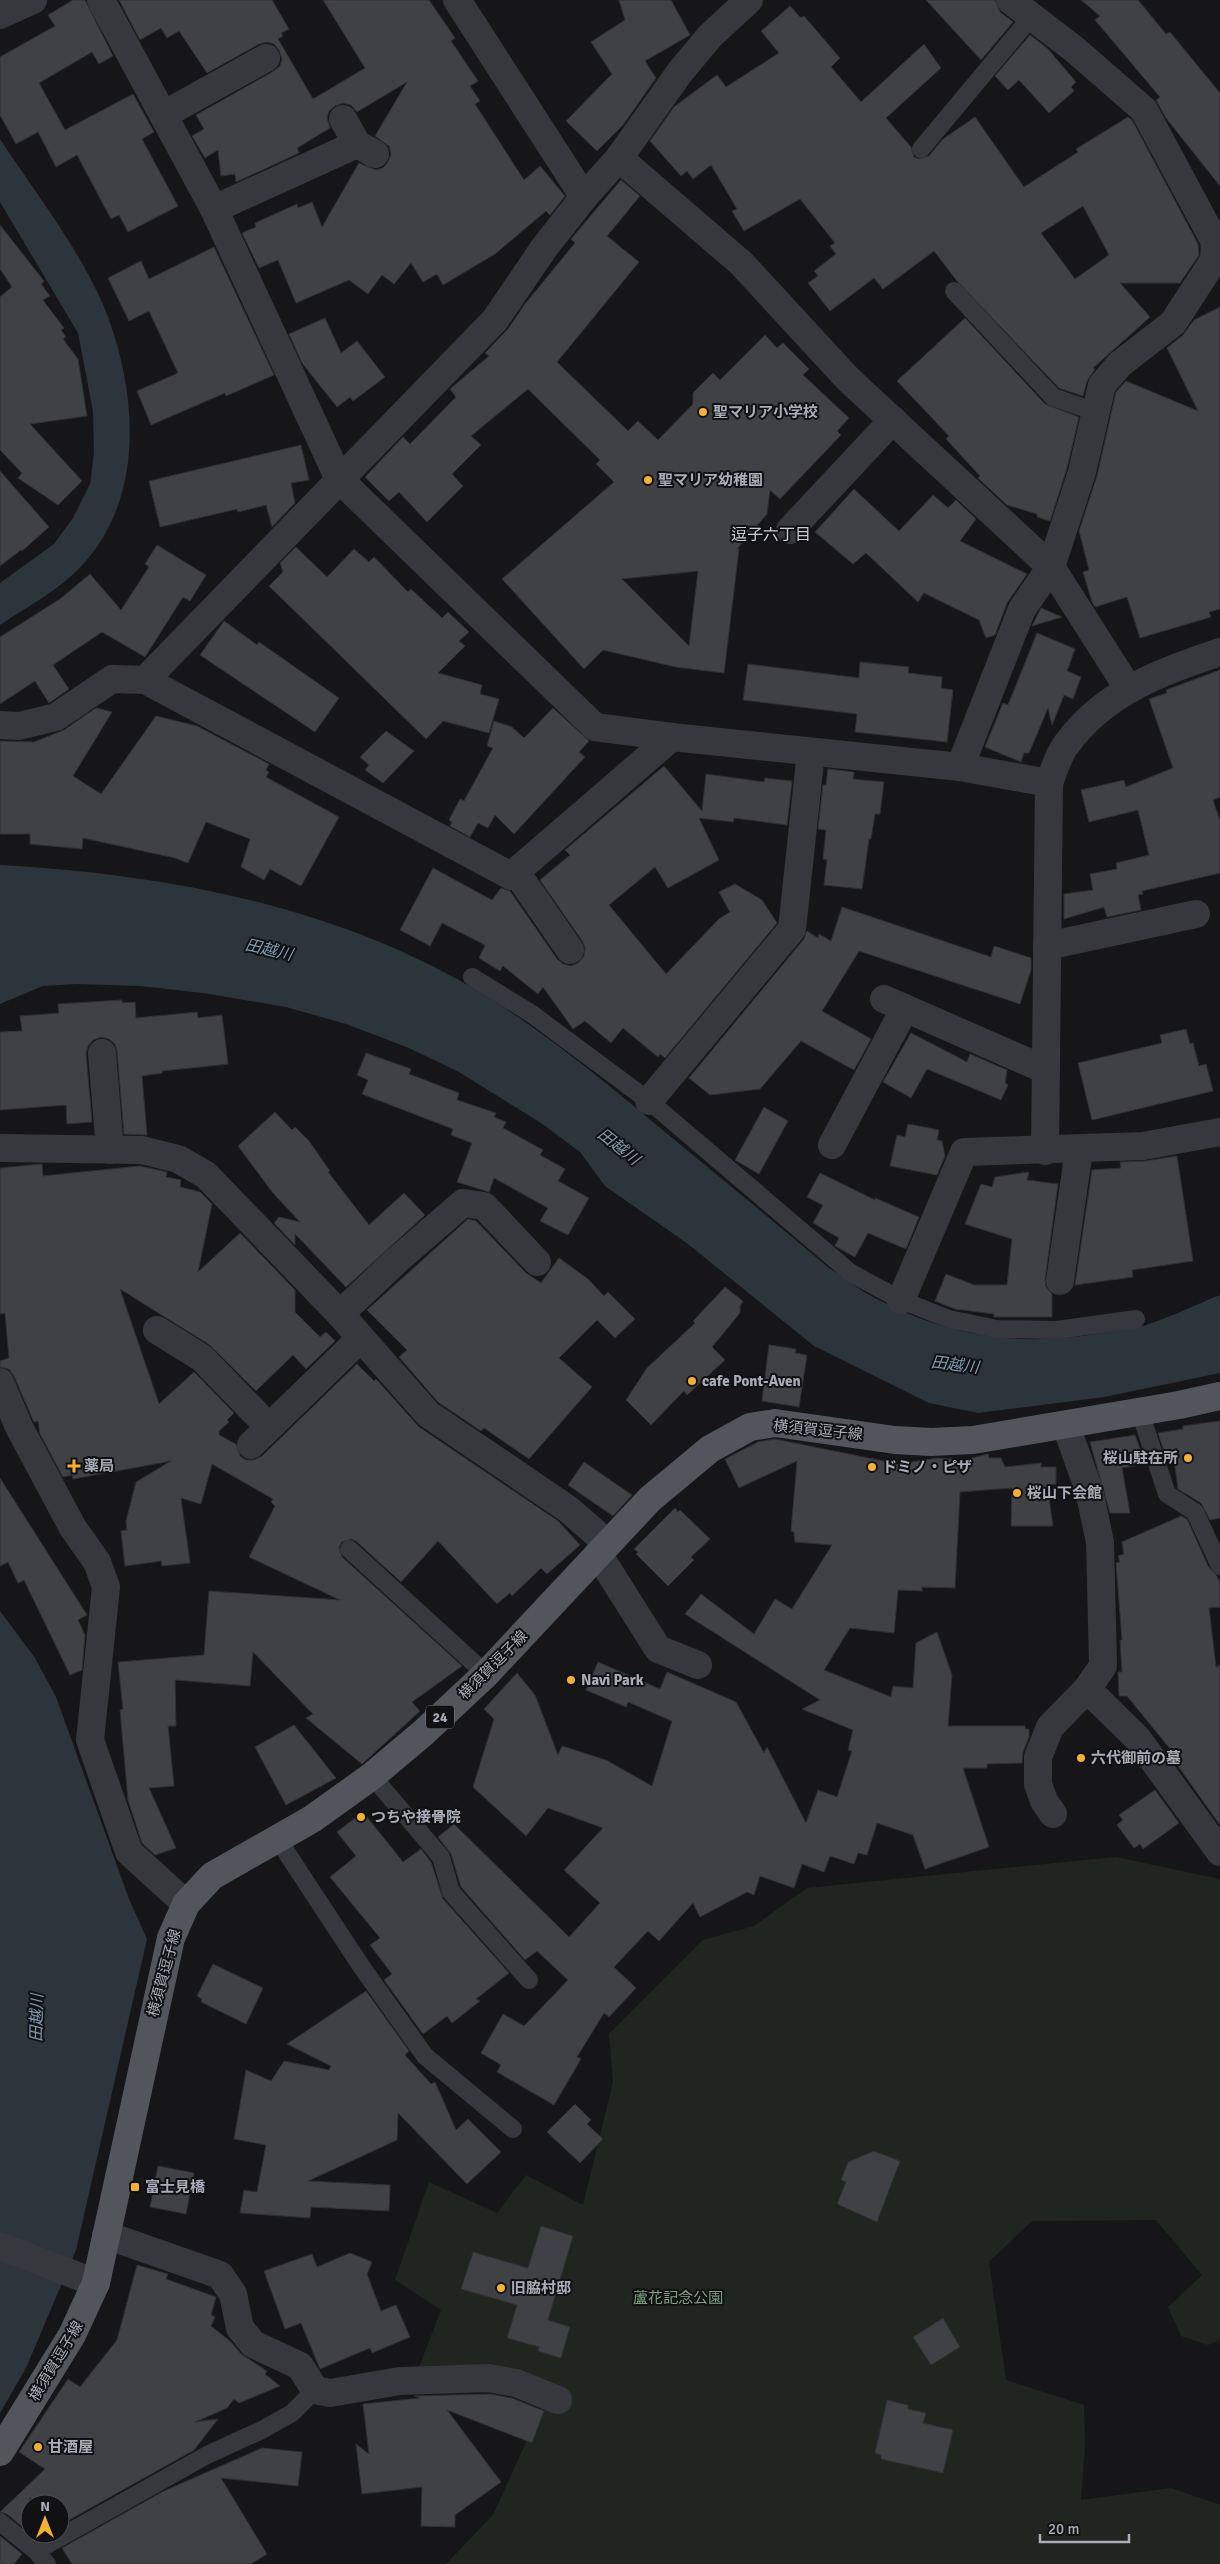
<svg xmlns="http://www.w3.org/2000/svg" width="1220" height="2564" font-family="Signika,'Noto Sans JP',sans-serif">
	<rect width="100%" height="100%" fill="#161618"/>
	<polygon fill="#1e261f" points="1116,1857 1220,1879 1220,2340 1208,2345 1181,2336 1168,2307 1202,2275 1156,2220 1032,2221 989,2262 1006,2380 1084,2405 1085,2445 1081,2500 1171,2488 1220,2505 1220,2564 446,2564 493,2515 548,2394 550,2385 500,2366 419,2367 441,2310 395,2280 429,2182 497,2213 526,2175 583,2205 613,2082 609,2034 703,1940 754,1926 807,1888"/>
	<g fill="#2c353c">
		<path d="M0 139C36 194 85 256 108 317 137 396 144 495 85 562 63 588 28 606 0 625V583L54 544 73 518 90 484 94 453 93 411 78 333 0 202Z"/>
		<path d="M0 865C145 873 292 898 424 962 508 1002 582 1063 653 1122 712 1171 771 1219 829 1268 844 1277 858 1289 873 1297 946 1336 1020 1348 1101 1333 1116 1330 1132 1329 1146 1325 1171 1317 1195 1305 1220 1295V1373L1104 1397 978 1413 929 1403 814 1346 688 1244 605 1186 580 1152 541 1123 459 1072 409 1048 346 1024 286 1007 203 993 140 986 77 984 43 986 0 1004Z"/>
		<polygon points="0,1611 35,1658 56,1697 129,1899 147,1939 76,2250 26,2368 0,2413"/>
	</g>
	<g fill="#404145" stroke="#303034" fill-rule="evenodd">
		<polygon points="73,0 85,0 113,56 99,64 92,52 39,83 65,130 133,94 154,132 142,139 178,206 128,232 119,215 111,219 77,155 56,167 38,132 16,144 0,115 0,57 55,26 48,15"/>
		<polygon points="119,0 272,0 289,29 281,33 283,36 278,39 313,99 365,68 323,0 429,0 455,38 451,41 478,81 470,86 480,101 475,104 524,180 540,166 565,196 550,215 546,211 495,254 443,285 437,274 423,282 411,263 394,284 382,275 368,294 349,280 296,303 278,260 259,268 242,233 256,227 255,223 297,204 298,208 312,202 322,227 359,163 376,170 383,168 388,162 391,154 389,146 375,136 407,82 357,112 351,105 343,103 335,106 329,111 327,118 330,128 297,148 299,153 236,182 235,174 221,176 218,150 205,158 192,136 204,129 196,115 274,71 280,66 282,59 279,50 274,44 267,42 259,44 207,73 179,31 167,38 161,28 140,40"/>
		<polygon points="619,0 671,0 690,35 645,61 656,78 623,125 597,151 566,121 612,74 591,42 625,20"/>
		<polygon points="926,0 995,0 1000,12 1013,22 981,60"/>
		<polygon points="1081,0 1138,0 1166,34 1170,32 1220,93 1220,186 1166,118 1156,100 1160,97 1095,20 1100,16"/>
		<path d="M790 6 801 18 804 16 840 58 831 67 861 102 924 44 941 68 886 118 911 147 914 157 919 159 929 156 943 139 975 117 1024 187 1078 152 1076 149 1128 117 1132 120 1198 244 1199 255 1180 283H1120L1150 317 1093 368 1095 369 1087 381 1083 396 1059 388 957 281 934 251 883 289 874 278 830 311 808 283 818 276 814 271 836 254 830 246 835 243 800 199 744 231 732 211 737 209 711 165 693 179 687 171 681 176 650 141 674 107 717 75 726 87 779 53 761 31ZM1083 206 1109 255 1075 279 1041 233Z"/>
		<polygon points="1030,35 1047,48 1076,82 1071,87 1074,91 1049,113 1019,80 1008,90 995,76"/>
		<path d="M621 180 640 196 607 236 639 262 557 362 628 431 638 421 658 440 693 404V393L713 373 720 380 765 335 777 348 783 343 809 369 803 375 849 418 837 431 841 435 780 499 770 490 767 514 737 549H739L724 673 676 667 603 650 584 669 502 579 614 482 596 464 600 460 528 389 471 436 481 445 452 474 463 486 427 522 399 492 389 501 365 477 403 437 410 444 456 397 450 389 489 356 485 353 508 329 525 304 575 243 571 239ZM698 571 689 646 622 579Z"/>
		<polygon points="0,225 44,281 41,284 50,296 43,300 64,328 61,330 66,337 63,339 78,359 87,416 30,424 82,481 58,505 18,478 22,473 0,450 0,297 12,287 0,269"/>
		<polygon points="214,247 274,375 226,396 225,393 151,425 137,391 178,373 149,311 129,321 108,278 141,261 149,279"/>
		<polygon points="1220,307 1220,609 1209,612 1211,617 1140,638 1127,597 1095,607 1092,602 1083,572 1089,570 1079,531 1097,476 1116,392 1126,381 1198,411 1167,348 1183,335 1194,320"/>
		<polygon points="325,318 341,353 357,341 385,377 353,401 350,397 337,407 302,363 289,334"/>
		<polygon points="965,318 1045,404 1079,417 1067,468 1050,521 1037,517 1037,514 1007,505 978,478 980,476 946,439 949,436 897,381"/>
		<polygon points="301,445 309,480 291,483 295,503 272,527 266,505 238,512 237,509 160,527 149,481"/>
		<polygon points="0,471 49,527 22,551 21,550 0,566"/>
		<polygon points="854,489 899,531 933,495 948,508 956,500 976,519 960,541 1027,574 1007,603 995,635 986,638 979,620 924,593 918,602 866,553 853,564 815,532"/>
		<polygon points="157,545 206,575 190,601 183,597 145,657 102,632 53,665 69,689 49,703 35,681 0,704 0,637 60,599 90,574 121,610 149,567 145,564"/>
		<polygon points="296,547 327,577 354,549 369,562 374,557 408,592 411,589 442,618 448,612 469,632 459,641 465,646 438,673 482,685 480,694 499,699 489,733 443,721 426,739 269,586 283,572 280,563"/>
		<polygon points="1041,608 1062,617 1032,626"/>
		<polygon points="224,621 257,645 259,642 339,698 315,732 200,655"/>
		<polygon points="1037,633 1075,649 1067,671 1081,677 1073,699 1064,695 1052,725 1048,708 1029,753 1024,753 1021,762 985,747 1003,703 1008,705"/>
		<polygon points="860,662 909,667 908,673 942,677 941,688 953,690 947,742 855,732 857,714 743,700 748,664 859,678"/>
		<polygon points="1220,670 1220,797 1213,800 1220,821 1220,873 1142,891 1143,894 1138,895 1141,910 1107,917 1104,907 1064,919 1064,894 1093,890 1090,874 1117,869 1116,863 1149,855 1138,810 1089,822 1081,790 1124,780 1126,787 1173,768 1149,699 1167,693 1166,690"/>
		<polygon points="96,708 112,712 73,776 101,794 156,716 197,726 269,764 266,770 269,772 266,777 339,817 301,886 270,869 264,880 241,867 250,839 206,822 188,863 175,858 83,838 82,849 30,844 30,834 0,834 0,741 34,742 64,730"/>
		<polygon points="553,708 589,741 579,752 585,757 514,834 495,815 488,828 478,823 470,837 450,826 452,822 449,820 460,799 464,801 493,748 487,746 494,721 512,727 524,738"/>
		<polygon points="386,731 414,751 383,783 365,770 369,765 360,757"/>
		<polygon points="664,766 702,811 706,774 764,782 765,778 792,781 787,825 734,818 733,822 699,818 719,860 668,888 655,867 609,905 666,974 719,919 730,912 719,892 735,884 762,900 777,923 665,1058 660,1054 658,1057 623,1028 611,1043 585,1021 573,1029 543,987 538,994 503,966 500,971 479,958 485,945 442,923 430,946 400,930 433,868 492,900 501,888 510,891 557,959 563,964 571,966 578,963 584,956 585,948 583,942 540,880 570,855 565,850"/>
		<polygon points="828,769 854,772 853,779 884,782 880,814 875,814 871,839 869,839 862,889 824,885 827,860 823,859 826,830 818,829 823,785 826,785"/>
		<polygon points="842,907 991,957 994,946 1031,958 1031,970 1020,1004 859,951 822,1011 871,1039 854,1070 801,1041 760,1089 710,1095 689,1078 804,939 807,931 818,938 819,934 831,941"/>
		<polygon points="122,1000 122,1003 135,1002 136,1018 197,1012 198,1018 222,1015 228,1064 162,1071 162,1073 142,1076 147,1135 124,1134 117,1051 115,1044 109,1039 101,1037 93,1040 88,1046 86,1054 92,1122 67,1124 66,1105 0,1110 0,1032 22,1031 20,1016 59,1013 58,1004"/>
		<polygon points="1186,1029 1190,1044 1193,1043 1199,1066 1206,1064 1213,1091 1092,1120 1078,1063 1162,1043 1160,1035"/>
		<polygon points="911,1033 967,1062 970,1054 1007,1070 1005,1083 1008,1085 1001,1100 927,1069 911,1098 883,1082"/>
		<polygon points="366,1053 411,1069 409,1074 459,1093 457,1100 496,1113 494,1117 506,1122 503,1128 543,1150 540,1155 565,1169 558,1181 589,1198 568,1235 540,1221 548,1208 494,1178 489,1192 457,1182 472,1143 451,1135 453,1129 362,1094 368,1080 357,1075"/>
		<polygon points="764,1107 788,1121 759,1174 735,1160"/>
		<polygon points="275,1112 292,1130 295,1127 309,1141 330,1171 328,1172 369,1225 404,1193 425,1215 346,1287 295,1234 295,1245 274,1223 279,1217 300,1222 273,1193 238,1146"/>
		<polygon points="908,1124 939,1130 937,1140 942,1141 945,1156 937,1175 890,1166 897,1135 905,1137"/>
		<polygon points="1177,1156 1193,1261 1132,1270 1133,1277 1075,1285 1092,1170 1121,1168 1120,1162 1146,1161"/>
		<polygon points="42,1164 43,1176 140,1166 167,1172 166,1177 181,1180 180,1187 200,1192 212,1204 198,1272 240,1233 295,1290 295,1312 320,1337 326,1332 335,1341 306,1369 293,1355 256,1391 210,1345 120,1289 159,1404 194,1372 234,1413 227,1420 229,1422 219,1431 219,1435 236,1444 240,1456 246,1460 254,1460 262,1456 357,1364 374,1381 376,1379 419,1427 558,1521 580,1545 547,1574 541,1568 512,1596 510,1593 497,1604 438,1541 401,1582 356,1541 351,1539 342,1542 339,1547 342,1557 462,1666 412,1702 420,1711 362,1764 306,1718 313,1714 253,1652 250,1686 175,1680 176,1726 168,1726 174,1786 149,1788 176,1848 155,1855 142,1843 128,1800 120,1710 123,1709 118,1662 204,1655 209,1591 340,1600 249,1557 275,1506 271,1502 273,1499 212,1464 201,1504 181,1498 190,1563 162,1566 161,1561 125,1566 121,1531 127,1530 126,1521 136,1482 171,1461 73,1479 72,1475 63,1477 40,1434 38,1421 34,1422 33,1420 14,1376 9,1369 0,1367 0,1361 9,1358 5,1313 0,1314 0,1168"/>
		<polygon points="1029,1172 1027,1180 1058,1184 1045,1279 1046,1287 1052,1294 1052,1317 994,1317 994,1314 955,1309 935,1301 946,1274 974,1285 1007,1285 1012,1239 965,1224 981,1184 992,1187 995,1177"/>
		<polygon points="820,1173 875,1200 875,1198 919,1217 906,1249 868,1233 855,1257 835,1246 839,1238 813,1223 823,1205 807,1197"/>
		<polygon points="468,1219 476,1221 526,1273 541,1283 559,1258 588,1279 604,1296 608,1292 635,1319 615,1338 597,1320 559,1358 592,1387 529,1459 484,1428 481,1431 438,1402 399,1357 407,1350 367,1310"/>
		<polygon points="725,1287 743,1301 740,1306 740,1313 712,1347 725,1360 687,1395 684,1391 651,1425 626,1400 647,1368 695,1323 693,1321"/>
		<polygon points="769,1345 796,1349 795,1353 807,1355 799,1407 762,1401"/>
		<polygon points="1220,1421 1220,1518 1210,1520 1201,1503 1178,1489 1174,1459 1167,1460 1158,1433 1183,1429 1183,1426"/>
		<polygon points="1135,1435 1146,1464 1122,1468 1130,1513 1110,1513 1090,1442"/>
		<polygon points="775,1439 898,1464 938,1458 963,1460 988,1454 989,1458 1001,1458 1005,1467 1041,1463 1041,1467 1056,1467 1056,1484 1047,1485 1053,1526 1011,1526 1012,1488 960,1492 955,1588 921,1587 923,1591 898,1590 894,1633 850,1628 824,1670 891,1697 893,1686 913,1688 916,1643 937,1632 952,1675 948,1726 1025,1726 1025,1729 1029,1729 1029,1737 1023,1752 1022,1763 987,1764 987,1768 963,1768 989,1847 925,1869 913,1835 877,1823 867,1855 858,1853 854,1864 830,1856 824,1872 802,1864 794,1888 760,1876 754,1895 747,1892 700,1917 693,1903 659,1941 648,1931 614,1967 636,1988 609,2017 604,2013 577,2057 581,2059 554,2105 497,2072 501,2065 481,2053 503,2014 524,2026 568,1980 537,1951 525,1960 461,1887 451,1854 438,1837 454,1824 569,1937 600,1903 564,1870 603,1828 548,1808 526,1836 473,1787 494,1719 484,1709 517,1673 535,1695 558,1755 562,1746 606,1760 652,1786 672,1721 628,1702 626,1707 586,1690 598,1662 660,1689 667,1672 736,1702 764,1753 767,1747 806,1823 818,1790 837,1797 852,1751 848,1750 853,1730 802,1709 820,1700 685,1614 701,1594 754,1634 775,1599 792,1609 832,1545 795,1542 794,1532 791,1531 797,1461 739,1488 725,1459 758,1442"/>
		<polygon points="584,1462 632,1495 613,1516 568,1485"/>
		<polygon points="0,1478 87,1615 78,1620 85,1635 82,1670 70,1675 24,1580 18,1583 8,1562 0,1566"/>
		<polygon points="675,1508 678,1512 680,1510 710,1539 691,1557 694,1560 668,1586 636,1554 638,1552 634,1549"/>
		<polygon points="1181,1516 1187,1519 1208,1566 1217,1576 1220,1583 1220,1607 1209,1608 1216,1667 1220,1665 1220,1825 1168,1752 1171,1750 1127,1696 1119,1696 1118,1672 1122,1672 1120,1640 1122,1640 1116,1563 1120,1562 1118,1556 1124,1554 1122,1542"/>
		<polygon points="294,1725 336,1778 286,1805 255,1747"/>
		<polygon points="1155,1790 1179,1823 1143,1849 1140,1844 1134,1848 1117,1825 1123,1820 1119,1815"/>
		<polygon points="363,1812 403,1862 421,1849 431,1862 443,1899 509,1973 476,1999 480,2001 452,2023 447,2016 423,2034 384,1980 392,1974 370,1945 380,1938 330,1877 356,1856 337,1832"/>
		<polygon points="213,1964 263,1988 246,2024 201,2002 202,1999 197,1996"/>
		<polygon points="366,1991 409,2051 405,2055 431,2084 435,2082 456,2130 468,2119 501,2152 467,2184 398,2113 397,2140 308,2181 390,2185 389,2211 311,2207 310,2218 240,2213 244,2190 257,2192 266,2145 234,2139 246,2070 271,2081 284,2061 329,2070 331,2066 287,2044"/>
		<polygon points="575,2104 591,2120 587,2124 603,2139 580,2163 547,2132"/>
		<polygon points="874,2151 900,2161 877,2222 837,2204 846,2182 841,2180 848,2162"/>
		<polygon points="158,2166 194,2173 186,2214 150,2207"/>
		<polygon points="541,2226 573,2236 548,2320 570,2327 561,2358 538,2351 539,2347 507,2338 517,2305 461,2289 473,2252 528,2268"/>
		<polygon points="350,2253 372,2262 367,2274 381,2311 396,2305 410,2337 372,2353 370,2348 320,2369 301,2323 285,2329 264,2271 312,2254 317,2267"/>
		<polygon points="137,2265 168,2274 166,2279 216,2297 211,2315 215,2317 211,2326 231,2342 241,2354 267,2371 265,2374 280,2386 239,2403 234,2399 227,2408 195,2422 218,2419 194,2450 60,2525 60,2504 34,2504 30,2497 30,2533 7,2514 0,2512 45,2469 19,2452 68,2379 80,2387 117,2340"/>
		<polygon points="943,2318 960,2347 931,2365 913,2337"/>
		<polygon points="490,2394 512,2398 544,2411 532,2443 447,2410 501,2482 455,2515 455,2527 421,2526 422,2487 362,2494 356,2444 369,2454 363,2404 420,2398 414,2396"/>
		<polygon points="887,2400 908,2405 908,2409 926,2413 923,2423 953,2430 943,2473 881,2459 881,2455 875,2453"/>
		<polygon points="262,2448 302,2452 298,2486 221,2478 267,2554 251,2564 72,2564 62,2548 164,2491"/>
		<polygon points="0,2536 22,2554 14,2564 0,2564"/>
	</g>
	<g fill="none" stroke-linecap="round" stroke-linejoin="round">
		<g stroke="#37383d" stroke-width="18">
			<polyline points="921,149 1032,16"/>
			<polyline points="954,291 1053,397 1096,412"/>
			<polyline points="472,977 532,1014 649,1101 851,1273 901,1300 949,1319 997,1329 1057,1330 1136,1319"/>
			<polyline points="1140,1412 1167,1494 1195,1512 1220,1566"/>
			<polyline points="349,1549 486,1674"/>
			<polyline points="372,1776 441,1857 451,1892 529,1980"/>
			<polyline points="277,1838 361,1966 425,2056 513,2129"/>
			<polyline points="0,2522 36,2551 207,2455 262,2430 292,2413 315,2390"/>
			<polyline points="36,2551 47,2564"/>
		</g>
		<g stroke="#37383d" stroke-width="28">
			<polyline points="101,0 214,209 339,479 595,727 672,737 960,767 1049,783"/>
			<polyline points="457,0 584,197"/>
			<polyline points="1010,0 1074,49 1144,110 1215,242"/>
			<polyline points="0,15 33,0"/>
			<polyline points="165,114 266,58"/>
			<polyline points="343,119 357,144 375,154"/>
			<polyline points="619,158 741,263 848,379 1051,567 1128,688"/>
			<polyline points="214,209 357,144"/>
			<polyline points="790,530 893,420"/>
			<polyline points="145,680 495,320 544,248 584,197 619,158 680,72 710,36 749,0"/>
			<polyline points="0,725 19,726 56,717 112,679 145,680 511,876 672,737"/>
			<polyline points="960,767 1022,609 1051,567 1082,472 1102,385 1120,364 1173,323 1214,260 1215,242 1220,238"/>
			<polyline points="516,872 570,950"/>
			<polyline points="1047,946 1196,914"/>
			<polyline points="884,999 1046,1070"/>
			<polyline points="102,1053 110,1150"/>
			<polyline points="649,1101 792,929 811,752"/>
			<polyline points="832,1145 905,1008"/>
			<polyline points="0,1148 142,1150 178,1159 206,1175 340,1314 428,1414 568,1509 608,1544"/>
			<path d="M1045 1151 1049 783C1054 771 1058 755 1066 745 1104 692 1161 672 1220 652"/>
			<polyline points="1060,1281 1079,1150"/>
			<polyline points="901,1300 964,1152 1143,1146 1220,1132"/>
			<polyline points="340,1314 397,1260 463,1203 484,1206 537,1262"/>
			<polyline points="157,1330 202,1358 269,1427"/>
			<polyline points="0,1382 19,1427 73,1528 97,1562 106,1587 90,1740 129,1852 186,1904"/>
			<polyline points="251,1445 361,1338"/>
			<polyline points="598,1554 658,1649 698,1665"/>
			<polyline points="1087,1689 1137,1738 1220,1852"/>
			<polyline points="1053,1814 1044,1801 1038,1784 1038,1757 1050,1727 1087,1689 1103,1666 1100,1542 1089,1490 1066,1426"/>
			<polyline points="106,2235 220,2275 233,2294 240,2328 253,2344 300,2366 315,2390 330,2393 400,2381 489,2378 516,2383 558,2400"/>
			<polyline points="0,2246 96,2283"/>
		</g>
		<polyline stroke="#53555c" stroke-width="28" points="0,2452 72,2335 96,2283 171,1938 186,1904 212,1876 312,1819 372,1776 423,1733 486,1674 650,1499 710,1449 750,1427 775,1423 895,1440 931,1442 973,1440 1179,1405 1220,1396"/>
	</g>
	<g fill="#f2b134" stroke="#111113" stroke-width="2">
		<circle cx="703" cy="412" r="5"/>
		<circle cx="648" cy="480" r="5"/>
		<circle cx="692" cy="1381" r="5"/>
		<circle cx="1188" cy="1458" r="5"/>
		<path d="M71.5 1458.5h5v5h5v5h-5v5h-5v-5h-5v-5h5z"/>
		<circle cx="872" cy="1467" r="5"/>
		<circle cx="1017" cy="1493" r="5"/>
		<circle cx="571" cy="1680" r="5"/>
		<circle cx="1081" cy="1758" r="5"/>
		<circle cx="361" cy="1817" r="5"/>
		<rect x="130" y="2182" width="10" height="10" rx="2.5"/>
		<circle cx="501" cy="2288" r="5"/>
		<circle cx="38" cy="2447" r="5"/>
	</g>
	<g text-anchor="middle" stroke-width="4" stroke-linejoin="round" paint-order="stroke">
		<rect fill="#111113" stroke="#7b7e86" stroke-width="1" x="426" y="1705.5" width="28" height="23" rx="4"/>
		<g font-size="14" font-weight="bold" fill="#a8adb8">
			<text x="440" y="1722">24</text>
		</g>
		<g font-size="15" font-weight="bold" fill="#a8adb8" stroke="#111113" text-anchor="start">
			<text x="713" y="417">聖マリア小学校</text>
			<text x="658" y="485">聖マリア幼稚園</text>
			<text x="702" y="1386">cafe Pont-Aven</text>
			<text x="1178" y="1463" text-anchor="end">桜山駐在所</text>
			<text x="84" y="1471">薬局</text>
			<text x="882" y="1472">ドミノ・ピザ</text>
			<text x="1027" y="1498">桜山下会館</text>
			<text x="581" y="1685">Navi Park</text>
			<text x="1091" y="1763">六代御前の墓</text>
			<text x="371" y="1822">つちや接骨院</text>
			<text x="145" y="2192">富士見橋</text>
			<text x="511" y="2293">旧脇村邸</text>
			<text x="48" y="2452">甘酒屋</text>
		</g>
		<g font-size="15" fill="#a8adb8" stroke="#111113">
			<text transform="translate(818 1430) rotate(6)" y="5">横須賀逗子線</text>
			<text transform="translate(493 1665) rotate(-45)" y="5">横須賀逗子線</text>
			<text transform="translate(164 1973) rotate(-75)" y="5">横須賀逗子線</text>
			<text transform="translate(56 2361) rotate(-59)" y="5">横須賀逗子線</text>
		</g>
		<g font-size="15" fill="#7fa381" stroke="#111113">
			<text x="678" y="2303">蘆花記念公園</text>
		</g>
		<g font-size="16" fill="#c9ccd4" stroke="#111113">
			<text x="771" y="540">逗子六丁目</text>
		</g>
		<g font-size="16" font-style="italic" fill="#7f9bb3" stroke="#111113">
			<text transform="translate(269 949) rotate(13)" y="6">田越川</text>
			<text transform="translate(619 1146) rotate(38)" y="6">田越川</text>
			<text transform="translate(955 1364) rotate(7)" y="6">田越川</text>
			<text transform="translate(36 2018) rotate(-89)" y="6">田越川</text>
		</g>
	</g>
	<g transform="translate(45 2519)"><circle r="24" fill="#111113" stroke="#4d4f55"/>
	<path d="M0-4L9 19L0 12L-9 19Z" fill="#f2b134"/>
	<text y="-8" font-size="14" font-weight="bold" text-anchor="middle" fill="#a8adb8">N</text>
	</g>
	<path d="M1040 2534v8h89v-8" fill="none" stroke="#a8adb8" stroke-width="2.5"/>
	<text x="1048" y="2534" font-size="15" fill="#a8adb8" stroke="#111113" stroke-width="4" paint-order="stroke">20 m</text>
</svg>
